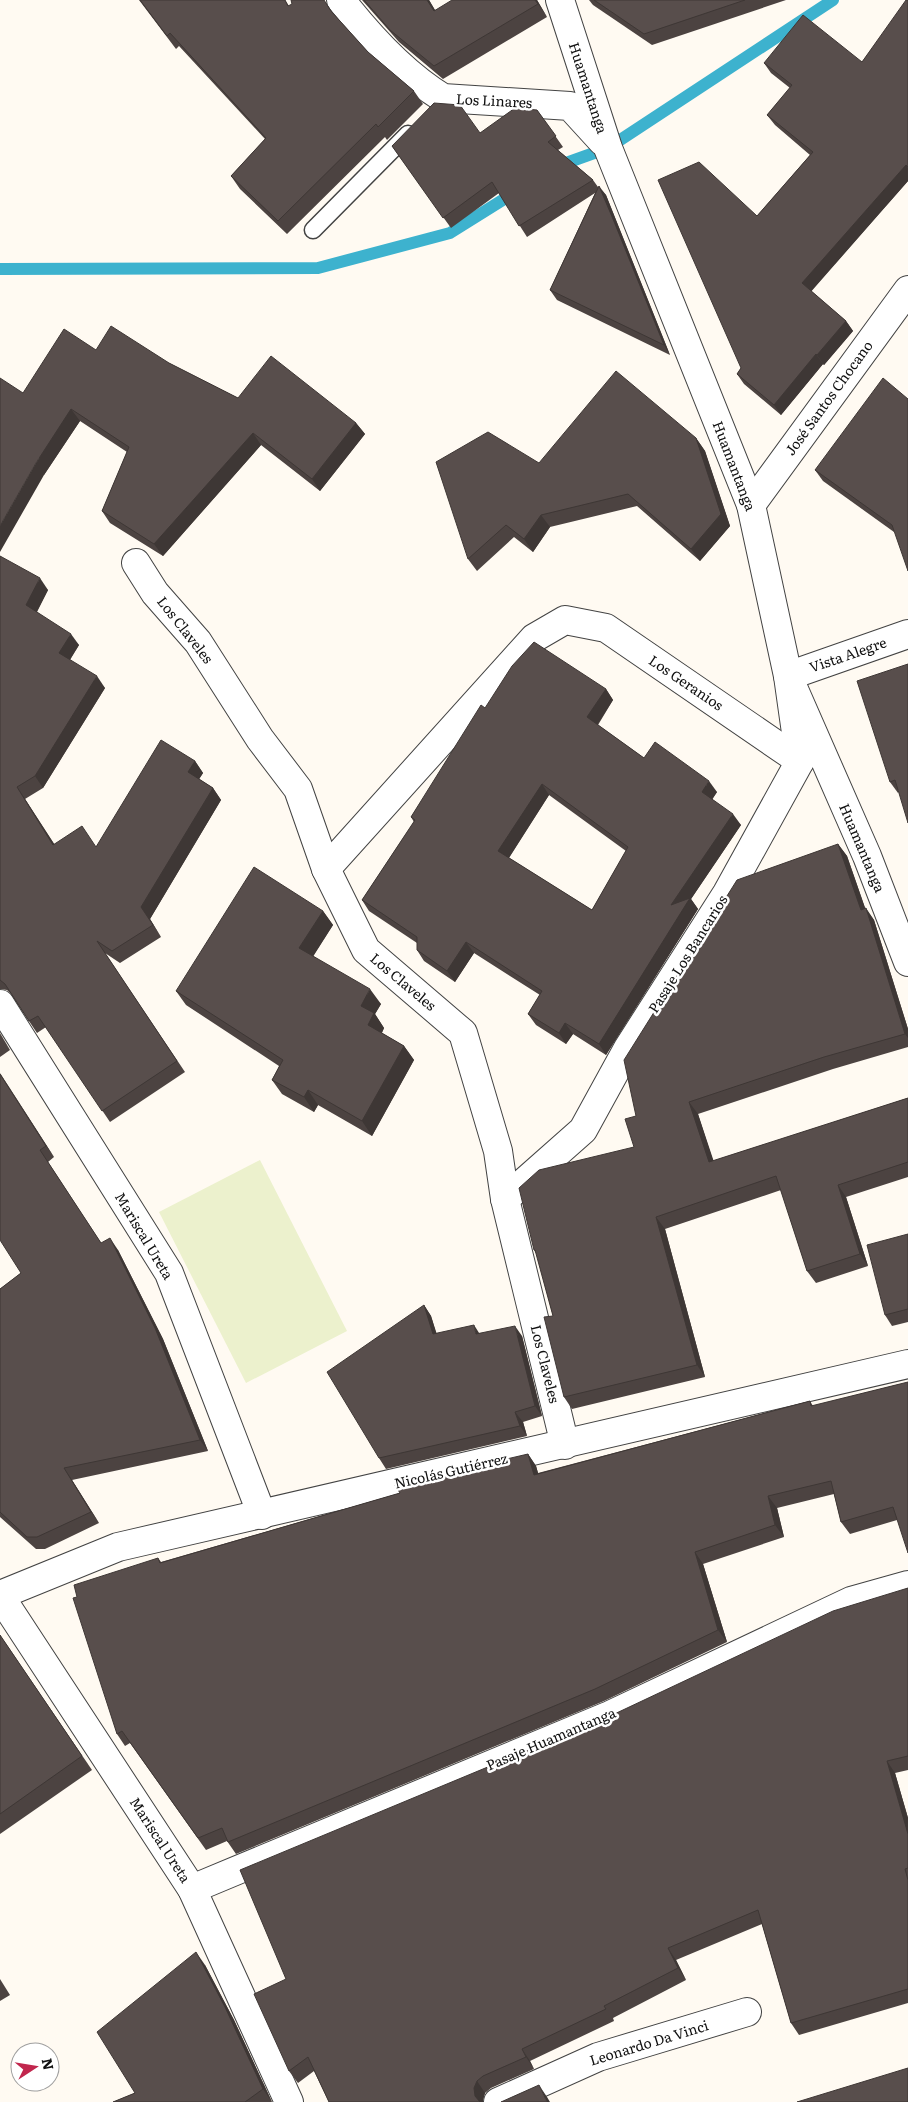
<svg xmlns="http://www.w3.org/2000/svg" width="908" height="2102" font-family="Literata,serif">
	<rect width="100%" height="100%" fill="#fffaf2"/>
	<polygon fill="#ecf1cd" points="260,1160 347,1331 246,1383 159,1212"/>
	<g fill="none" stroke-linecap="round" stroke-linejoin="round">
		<g stroke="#3db2ce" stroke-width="12">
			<polyline points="555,167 608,148 833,0"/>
			<polyline points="0,269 318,268 450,233 517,191"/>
		</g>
		<defs>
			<polyline id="service" points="313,230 408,134"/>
			<g id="minor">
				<path d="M341 0C369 36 404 74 443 98L570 106 602 141"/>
				<polyline points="560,0 608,148 751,505 788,676 867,856 908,962"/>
				<polyline points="751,505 908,290"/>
				<polyline points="136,563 155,593 198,642 260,739 298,789 326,869 366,950 463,1033 498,1151 505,1199 565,1445"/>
				<polyline points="326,869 534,638 565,620 606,628 800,761"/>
				<polyline points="0,1004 169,1273 262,1515"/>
				<polyline points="505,1199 583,1130 628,1048 727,893 800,761 788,676 908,634"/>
				<polyline points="0,1595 118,1547 908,1364"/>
				<polyline points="0,1596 192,1889 289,2102"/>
				<polyline points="192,1889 610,1715 851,1601 908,1585"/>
				<polyline points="498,2102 598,2057 747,2012"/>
			</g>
		</defs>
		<use href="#service" stroke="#434343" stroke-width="19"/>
		<use href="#minor" stroke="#434343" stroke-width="30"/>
		<use href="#service" stroke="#fff" stroke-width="16"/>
		<use href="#minor" stroke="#fff" stroke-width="28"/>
	</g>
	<g fill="#4c4341" fill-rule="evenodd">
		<polygon points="139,0 285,0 289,6 326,3 332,12 368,52 414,91 423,104 387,140 385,137 287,234 240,189 231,176 265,139 179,46 176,49"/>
		<polygon points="362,0 429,0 435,10 537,0 547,17 443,79 399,42"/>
		<polygon points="589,0 786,0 652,45 593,5"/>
		<polygon points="908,0 908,181 811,291 846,321 853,331 824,365 823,364 781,415 744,384 737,374 741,368 757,216 810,155 775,125 767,115 790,88 771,73 764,63 862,62"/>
		<polygon points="537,110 563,147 558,150 593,180 598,187 606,195 670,355 557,300 550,290 595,193 527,237 499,193 451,228 392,146 480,133"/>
		<polygon points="96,350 169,363 238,398 356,423 365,434 320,491 261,445 163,556 110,523 102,511 127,452 80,421 44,475 23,393"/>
		<polygon points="908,399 894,532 823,481 815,470"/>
		<polygon points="696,438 705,451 730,526 700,561 637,506 550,527 533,552 514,537 477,571 468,559 539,463"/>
		<polygon points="0,556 48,590 37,612 79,645 70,660 105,688 43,788 25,799 54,844 96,847 195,761 203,773 199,779 213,788 221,800 150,919 161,937 120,963 105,953 185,1072 110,1122 46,1027 37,1033 11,994 7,990 0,989"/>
		<polygon points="908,664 898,793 890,782"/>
		<path d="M606 689 613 700 598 725 644 758 717 792 712 799 741 825 691 899 698 909 606 1055 573 1034 566 1044 536 1025 528 1014 540 995 474 953 455 982 424 961 417 950V943L369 911 362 900 414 822 411 817 485 708ZM549 795 626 851 592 910 509 858Z"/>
		<polygon points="838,844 847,856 865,908 874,920 908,1029 908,1047 833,1069 698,1114 713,1161 908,1098 908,1177 846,1197 868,1266 816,1283 807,1271 781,1190 665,1229 705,1377 572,1409 564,1397 553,1316 537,1255 534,1250 634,1147 636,1116"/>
		<polygon points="323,911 333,925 313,956 381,1004 375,1014 384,1028 382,1033 404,1046 414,1060 372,1136 318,1105 314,1112 282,1094 272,1080 279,1066 186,1005 176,991"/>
		<polygon points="0,1033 10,1050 0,1057"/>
		<polygon points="0,1073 54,1157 48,1162 101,1243 118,1250 163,1339 208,1451 72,1480 99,1523 45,1549 36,1549 0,1517 0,1289 21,1273"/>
		<polygon points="908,1234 908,1322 892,1326 885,1315"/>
		<polygon points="424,1305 431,1316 436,1333 479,1333 522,1336 542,1416 523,1422 527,1436 386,1469 379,1458"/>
		<polygon points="900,1384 897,1520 850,1534 841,1522 834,1494 777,1508 784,1537 703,1564 727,1642 604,1701 236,1854 227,1841 206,1850 130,1743 125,1746 117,1734 77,1597 158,1558 161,1562 400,1493 528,1454 536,1466 538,1473 810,1401 813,1406"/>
		<polygon points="908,1588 908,1770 895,1773 908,1818 908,2003 799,2035 791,2023 762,1924 676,1960 686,1980 613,2018 614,2021 530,2061 534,2069 491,2088 485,2093 483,2100 483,2102 329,2102 314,2071 298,2083 289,2071 286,1979 608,1717"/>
		<polygon points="0,1635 92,1770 0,1834"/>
		<polygon points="205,1965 234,2020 272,2102 113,2102 135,2093"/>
		<polygon points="0,1979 10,1995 0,2001"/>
	</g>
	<g fill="#3e3735">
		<polygon points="427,0 429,0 443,24 434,11"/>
		<polygon points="535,0 537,0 547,17 538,4"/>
		<polygon points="906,165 908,168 908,181 809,294 802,283"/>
		<polygon points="599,186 606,195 670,355 664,345"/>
		<polygon points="846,321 853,331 824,365 817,355"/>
		<polygon points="816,354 823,364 781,415 774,405"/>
		<polygon points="71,409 80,421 44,475 0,552 0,526 36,463"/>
		<polygon points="356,423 365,434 320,491 312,479"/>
		<polygon points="253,433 261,445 163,556 154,544"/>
		<polygon points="696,438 705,451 730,526 700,561 691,549"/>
		<polygon points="541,515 550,527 533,552 524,539"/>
		<polygon points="40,578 48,590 34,617 26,605"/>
		<polygon points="71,634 79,645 67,664 59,653"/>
		<polygon points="97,676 105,688 43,788 35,776"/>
		<polygon points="606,689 613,700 595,728 587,717"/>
		<polygon points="195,761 203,773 196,784 188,772"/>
		<polygon points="709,781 717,792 710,803 702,792"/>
		<polygon points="542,784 549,795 506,862 498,851"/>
		<polygon points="17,787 25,799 62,856 53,845"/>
		<polygon points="213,788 221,800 150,919 161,937 141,907"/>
		<polygon points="733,814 741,825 691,899 698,909 606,1055 599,1044 671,905"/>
		<polygon points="838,844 847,856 870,922 861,910"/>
		<polygon points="866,908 874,920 908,1029 908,1038 905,1034"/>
		<polygon points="323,911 333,925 309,963 299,948"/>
		<polygon points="466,942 474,953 455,982 447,971"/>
		<polygon points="370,989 381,1004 375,1014 384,1028 378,1040 368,1025 361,1006"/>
		<polygon points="565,1023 573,1034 566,1044 559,1033"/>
		<polygon points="404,1046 414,1060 372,1136 362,1121"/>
		<polygon points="0,1073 54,1157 46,1146"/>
		<polygon points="308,1090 318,1105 314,1112 304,1097"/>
		<polygon points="689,1102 698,1114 718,1174 709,1162"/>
		<polygon points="838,1185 846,1197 868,1266 860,1254"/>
		<polygon points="656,1217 665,1229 705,1377 697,1365"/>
		<polygon points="110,1238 118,1250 163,1339 208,1451 200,1440"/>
		<polygon points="424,1305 431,1316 440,1344 433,1334"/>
		<polygon points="474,1325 481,1336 476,1334"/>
		<polygon points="515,1326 522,1336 542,1416 535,1406"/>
		<polygon points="515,1412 523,1422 527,1436 520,1426"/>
		<polygon points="528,1454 536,1466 542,1487 534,1475"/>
		<polygon points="64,1468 72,1480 99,1523 91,1512"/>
		<polygon points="768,1496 777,1508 784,1537 775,1525"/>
		<polygon points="695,1552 703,1564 727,1642 718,1630"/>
		<polygon points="887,1761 895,1773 908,1818 908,1834"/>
		<polygon points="668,1948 676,1960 686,1980 678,1968"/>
		<polygon points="196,1952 205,1965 234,2020 272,2102 263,2089"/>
		<polygon points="522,2049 530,2061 534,2069 526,2057"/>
		<polygon points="477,2081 485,2093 483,2100 483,2102 479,2102 475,2096 474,2088"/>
		<polygon points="539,2085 547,2097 550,2102 547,2102"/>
	</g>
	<g fill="#584e4c" stroke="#3e3735" fill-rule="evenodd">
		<polygon points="140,0 285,0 288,6 292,4 291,0 324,0 331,11 368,52 414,91 378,127 376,124 278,221 231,176 266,138 170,33 167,36"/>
		<polygon points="364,0 427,0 434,11 452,0 535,0 538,4 434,66 390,30"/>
		<polygon points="594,0 745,0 644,34"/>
		<polygon points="906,0 908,0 908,167 906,165 802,283 846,321 817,355 816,354 774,405 737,374 741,368 658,180 699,162 757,216 813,152 767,115 792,85 764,63 803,15 862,62"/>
		<polygon points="434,103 460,105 480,133 515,108 537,110 556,136 548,142 593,180 519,226 492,182 443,218 392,146"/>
		<polygon points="599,186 613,219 664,345 550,290"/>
		<polygon points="111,326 169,363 238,398 271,356 356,423 312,479 253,433 154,544 102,511 129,447 71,409 36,463 0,526 0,378 23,393 64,329 96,350"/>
		<polygon points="616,371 696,438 721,514 691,549 628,494 541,515 524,539 506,525 468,559 436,462 488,432 539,463"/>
		<polygon points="883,378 908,399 908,571 892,525 815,470"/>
		<polygon points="0,556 40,578 26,605 71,634 59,653 97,676 35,776 17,787 53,845 82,826 96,847 161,740 195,761 188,772 213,788 141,907 153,925 112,951 97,941 177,1061 102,1111 38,1016 29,1021 5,984 0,980"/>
		<path d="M534 642 606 689 587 717 644 758 655 742 709 781 702 792 733 814 671 905 690 898 599 1044 565 1023 559 1033 528 1014 542 991 466 942 447 971 417 950V937L362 900 415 820 411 817 481 705 485 708 512 666ZM542 784 628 847 592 910 498 851Z"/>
		<polygon points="908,664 908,823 895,780 890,782 857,681"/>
		<polygon points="838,844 861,910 866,908 905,1034 824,1057 689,1102 709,1162 908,1098 908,1162 838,1185 860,1254 807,1271 776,1176 656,1217 697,1365 564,1397 544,1317 553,1316 535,1250 534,1250 519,1188 539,1170 634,1147 625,1119 636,1116 624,1060 737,880"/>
		<polygon points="254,867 323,911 299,948 370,989 361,1006 374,1013 368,1025 404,1046 362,1121 308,1090 304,1097 272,1080 283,1060 176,991"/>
		<polygon points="0,1074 46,1146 40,1150 101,1243 110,1238 155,1328 200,1440 64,1468 91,1512 37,1537 27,1537 0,1512 0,1289 21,1273 0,1240"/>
		<polygon points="908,1234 908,1309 885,1315 867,1245"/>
		<polygon points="424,1305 433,1334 474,1325 476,1334 515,1326 535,1406 515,1412 520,1426 379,1458 327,1372"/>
		<polygon points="908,1382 908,1553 893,1507 841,1522 831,1481 768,1496 775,1525 695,1552 718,1630 595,1689 228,1842 222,1828 198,1838 122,1731 117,1734 73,1598 77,1597 74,1585 158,1558 160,1563 400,1493 395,1485 528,1454 534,1475 810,1401 811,1406"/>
		<polygon points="908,1588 908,1756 887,1761 908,1834 908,1868 905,1869 908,1880 908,1989 791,2023 758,1910 668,1948 678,1968 604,2006 606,2009 522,2049 526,2057 483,2076 477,2081 474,2088 475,2096 480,2102 329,2102 308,2057 289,2071 254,1994 286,1979 240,1870 608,1717 833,1611"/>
		<polygon points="0,1635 82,1756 0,1814"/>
		<polygon points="196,1952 225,2007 263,2089 245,2102 113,2102 135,2093 97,2032"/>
		<polygon points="908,2068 908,2102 797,2102"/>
		<polygon points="539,2085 547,2102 501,2102"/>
	</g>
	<g text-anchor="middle" stroke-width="5" stroke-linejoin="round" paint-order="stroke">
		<g font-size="14" fill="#101010" stroke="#fff">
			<text transform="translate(588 88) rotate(72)" y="5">Huamantanga</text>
			<text transform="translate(494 101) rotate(3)" y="5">Los Linares</text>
			<text transform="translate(829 398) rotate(-54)" y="5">José Santos Chocano</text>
			<text transform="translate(734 466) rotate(69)" y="5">Huamantanga</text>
			<text transform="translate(185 630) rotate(52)" y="5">Los Claveles</text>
			<text transform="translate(848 655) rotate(-19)" y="5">Vista Alegre</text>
			<text transform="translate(686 683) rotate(34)" y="5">Los Geranios</text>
			<text transform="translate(862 848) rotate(67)" y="5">Huamantanga</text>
			<text transform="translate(688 954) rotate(-58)" y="5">Pasaje Los Bancarios</text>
			<text transform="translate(403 982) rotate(40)" y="5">Los Claveles</text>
			<text transform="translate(144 1236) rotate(59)" y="5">Mariscal Ureta</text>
			<text transform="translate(545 1364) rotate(76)" y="5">Los Claveles</text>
			<text transform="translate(451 1471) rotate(-13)" y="5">Nicolás Gutiérrez</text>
			<text transform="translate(551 1739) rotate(-23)" y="5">Pasaje Huamantanga</text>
			<text transform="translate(160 1840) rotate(57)" y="5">Mariscal Ureta</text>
			<text transform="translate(649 2043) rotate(-17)" y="5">Leonardo Da Vinci</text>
		</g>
	</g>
	<g transform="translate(35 2067) rotate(78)"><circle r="24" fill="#ffffff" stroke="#9f9f9f"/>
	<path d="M0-4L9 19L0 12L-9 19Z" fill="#c1264d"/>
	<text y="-8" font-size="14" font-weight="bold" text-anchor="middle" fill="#101010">N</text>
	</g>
</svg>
